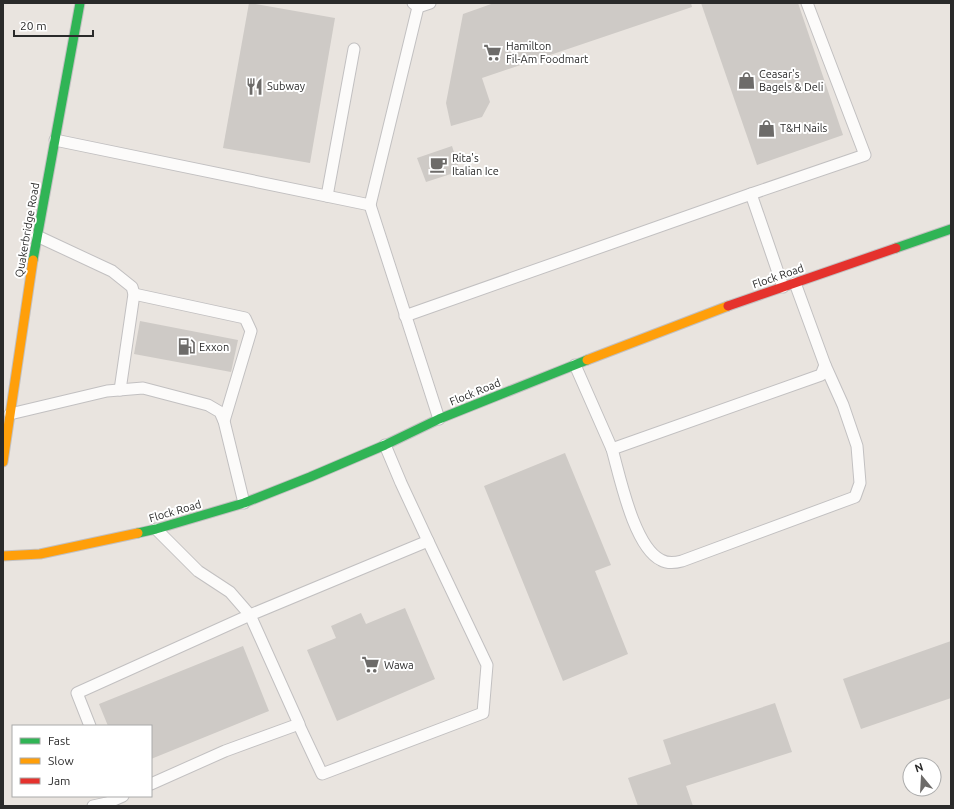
<svg xmlns="http://www.w3.org/2000/svg" width="954" height="809" font-family="Ubuntu,sans-serif">
	<rect width="100%" height="100%" fill="#e9e4df"/>
	<g fill="#cecac6">
		<polygon points="249,3 335,18 310,163 223,148"/>
		<polygon points="494,3 691,3 692,7 482,78 490,102 482,117 451,126 446,103 463,14"/>
		<polygon points="701,3 798,3 843,135 757,165"/>
		<polygon points="452,146 460,171 426,182 417,158"/>
		<polygon points="140,321 238,340 231,372 134,354"/>
		<polygon points="565,453 611,565 595,571 628,654 563,681 484,486"/>
		<polygon points="405,608 435,679 337,721 307,650 336,638 331,626 361,613 366,624"/>
		<polygon points="951,641 951,698 861,729 843,679"/>
		<polygon points="243,646 269,711 151,759 151,726 108,726 99,704"/>
		<polygon points="775,703 792,752 686,786 693,806 638,806 628,778 671,764 663,740"/>
	</g>
	<g fill="none" stroke-linecap="round" stroke-linejoin="round">
		<defs>
			<g id="lane">
				<polyline points="418,7 430,3"/>
				<polyline points="55,140 370,205 418,7 413,3"/>
				<polyline points="751,194 865,155 807,3"/>
				<polyline points="327,196 354,49"/>
				<polyline points="370,205 439,419"/>
				<polyline points="37,236 112,271 132,287 134,294 120,390"/>
				<polyline points="134,294 245,318 251,331 224,421"/>
				<polyline points="405,316 751,194 783,287"/>
				<polyline points="575,365 612,449 821,375 825,365 795,283"/>
				<polyline points="10,414 107,391 143,388 208,405 220,412 224,421 244,503"/>
				<path d="M612 449C620 477 634 547 661 560 668 564 675 563 682 561L855 497 860 483 857 446 843 405 825 365"/>
				<polyline points="298,723 322,774 483,713 487,665 428,541"/>
				<polyline points="90,726 77,693 250,615 230,592 198,571 156,529"/>
				<polyline points="151,784 225,751 299,724 250,615 428,541 401,483 385,445"/>
				<polyline points="93,806 107,803 123,796"/>
			</g>
			<g id="fast">
				<polyline points="896,248 951,229"/>
				<polyline points="33,260 80,3"/>
				<polyline points="138,533 156,529 244,503 310,477 385,445 439,419 587,360"/>
			</g>
			<g id="slow">
				<polyline points="587,360 728,306"/>
				<polyline points="3,462 33,260"/>
				<polyline points="3,556 40,554 138,533"/>
			</g>
			<polyline id="jam" points="728,306 896,248"/>
		</defs>
		<use href="#lane" stroke="#c2c0c1" stroke-width="13"/>
		<use href="#fast" stroke="#c2c0c1" stroke-width="11"/>
		<use href="#slow" stroke="#c2c0c1" stroke-width="11"/>
		<use href="#jam" stroke="#c2c0c1" stroke-width="11"/>
		<use href="#lane" stroke="#fcfbfa" stroke-width="11"/>
		<use href="#fast" stroke="#30b455" stroke-width="9"/>
		<use href="#slow" stroke="#ff9f0a" stroke-width="9"/>
		<use href="#jam" stroke="#e5322d" stroke-width="9"/>
	</g>
	<defs>
		<symbol id="supermarket-bare" viewBox="-9 -9 18 18"><path d="M-6-5.5h2.5l.6 2H6L4.5 2H-2.5L-4.4-4H-6ZM-1.5 3.2a1.3 1.3 0 1 0 .1 0ZM3 3.2a1.3 1.3 0 1 0 .1 0Z" fill="#6d6b69" stroke="#fff" stroke-width="2.5" paint-order="stroke"/></symbol>
		<symbol id="shop-bare" viewBox="-9 -9 18 18"><path d="M-5-2.5h2.3a2.7 3.5 0 0 1 5.4 0H5L5.5 6h-11ZM-1.5-2.5h3a1.5 2.3 0 0 0-3 0Z" fill="#6d6b69" stroke="#fff" stroke-width="2.5" paint-order="stroke"/></symbol>
		<symbol id="restaurant-bare" viewBox="-9 -9 18 18"><path d="M-5-6h1v4h1v-4h1v4h1v-4h1v5L-1.5 .5V6h-2V.5L-5-1ZM5-6V6H3V1.5H1.5Q1.5-4 5-6Z" fill="#6d6b69" stroke="#fff" stroke-width="2.5" paint-order="stroke"/></symbol>
		<symbol id="cafe-bare" viewBox="-9 -9 18 18"><path d="M-5.5-4.5H6V0H3Q3 3.5 0 3.5H-2.5Q-5.5 3.5-5.5 0ZM3-3.2v2h1.7v-2ZM-6 4.5H4V6H-6Z" fill="#6d6b69" stroke="#fff" stroke-width="2.5" paint-order="stroke"/></symbol>
		<symbol id="fuel-bare" viewBox="-9 -9 18 18"><path d="M-5.5-6h7V0h2V4h1.3V-2.5L3-4.5l.8-.8L6-3V5H2.5V1h-1V6h-7ZM-4.2-4.7v3.2H.2V-4.7Z" fill="#6d6b69" stroke="#fff" stroke-width="2.5" paint-order="stroke"/></symbol>
	</defs>
	<g fill-rule="evenodd">
		<use href="#supermarket-bare" x="480" y="40" width="25" height="25"/>
		<use href="#shop-bare" x="734" y="68" width="25" height="25"/>
		<use href="#restaurant-bare" x="242" y="74" width="25" height="25"/>
		<use href="#shop-bare" x="754" y="116" width="25" height="25"/>
		<use href="#cafe-bare" x="426" y="152" width="25" height="25"/>
		<use href="#fuel-bare" x="174" y="334" width="25" height="25"/>
		<use href="#supermarket-bare" x="358" y="652" width="25" height="25"/>
	</g>
	<g text-anchor="middle" stroke-width="4" stroke-linejoin="round" paint-order="stroke">
		<g font-size="11" fill="#2a2a2a" stroke="#fff" text-anchor="start">
			<text x="506" y="50">Hamilton<tspan x="506" dy="13">Fil-Am Foodmart</tspan></text>
			<text x="759" y="78">Ceasar's<tspan x="759" dy="13">Bagels &amp; Deli</tspan></text>
			<text x="267" y="90">Subway</text>
			<text x="780" y="132">T&amp;H Nails</text>
			<text x="452" y="162">Rita's<tspan x="452" dy="13">Italian Ice</tspan></text>
			<text x="199" y="351">Exxon</text>
			<text x="384" y="669">Wawa</text>
		</g>
		<g font-size="11" fill="#2a2a2a" stroke="#fff">
			<text transform="translate(27 230) rotate(-80)" y="4">Quakerbridge Road</text>
			<text transform="translate(778 276) rotate(-19)" y="4">Flock Road</text>
			<text transform="translate(475 392) rotate(-22)" y="4">Flock Road</text>
			<text transform="translate(175 511) rotate(-16)" y="4">Flock Road</text>
		</g>
	</g>
	<rect width="954" height="809" fill="none" stroke="#2a2a2a" stroke-width="8"/>
	<rect x="12" y="725" width="140" height="72" fill="#ffffff" stroke="#aaaaaa"/>
	<rect x="20" y="738" width="20" height="6" fill="#30b455" stroke="#aaaaaa"/>
	<text x="48" y="745" font-size="12" fill="#2a2a2a">Fast</text>
	<rect x="20" y="758" width="20" height="6" fill="#ff9f0a" stroke="#aaaaaa"/>
	<text x="48" y="765" font-size="12" fill="#2a2a2a">Slow</text>
	<rect x="20" y="778" width="20" height="6" fill="#e5322d" stroke="#aaaaaa"/>
	<text x="48" y="785" font-size="12" fill="#2a2a2a">Jam</text>
	<g transform="translate(922 777) rotate(342)"><circle r="19" fill="#ffffff" stroke="#aaaaaa"/>
	<path d="M0-3L7 15L0 10L-7 15Z" fill="#6d6b69"/>
	<text y="-6" font-size="11" font-weight="bold" text-anchor="middle" fill="#2a2a2a">N</text>
	</g>
	<path d="M14 30v6h79v-6" fill="none" stroke="#2a2a2a" stroke-width="2"/>
	<text x="20" y="30" font-size="12" fill="#2a2a2a" stroke="#ffffff" stroke-width="3" paint-order="stroke">20 m</text>
</svg>
